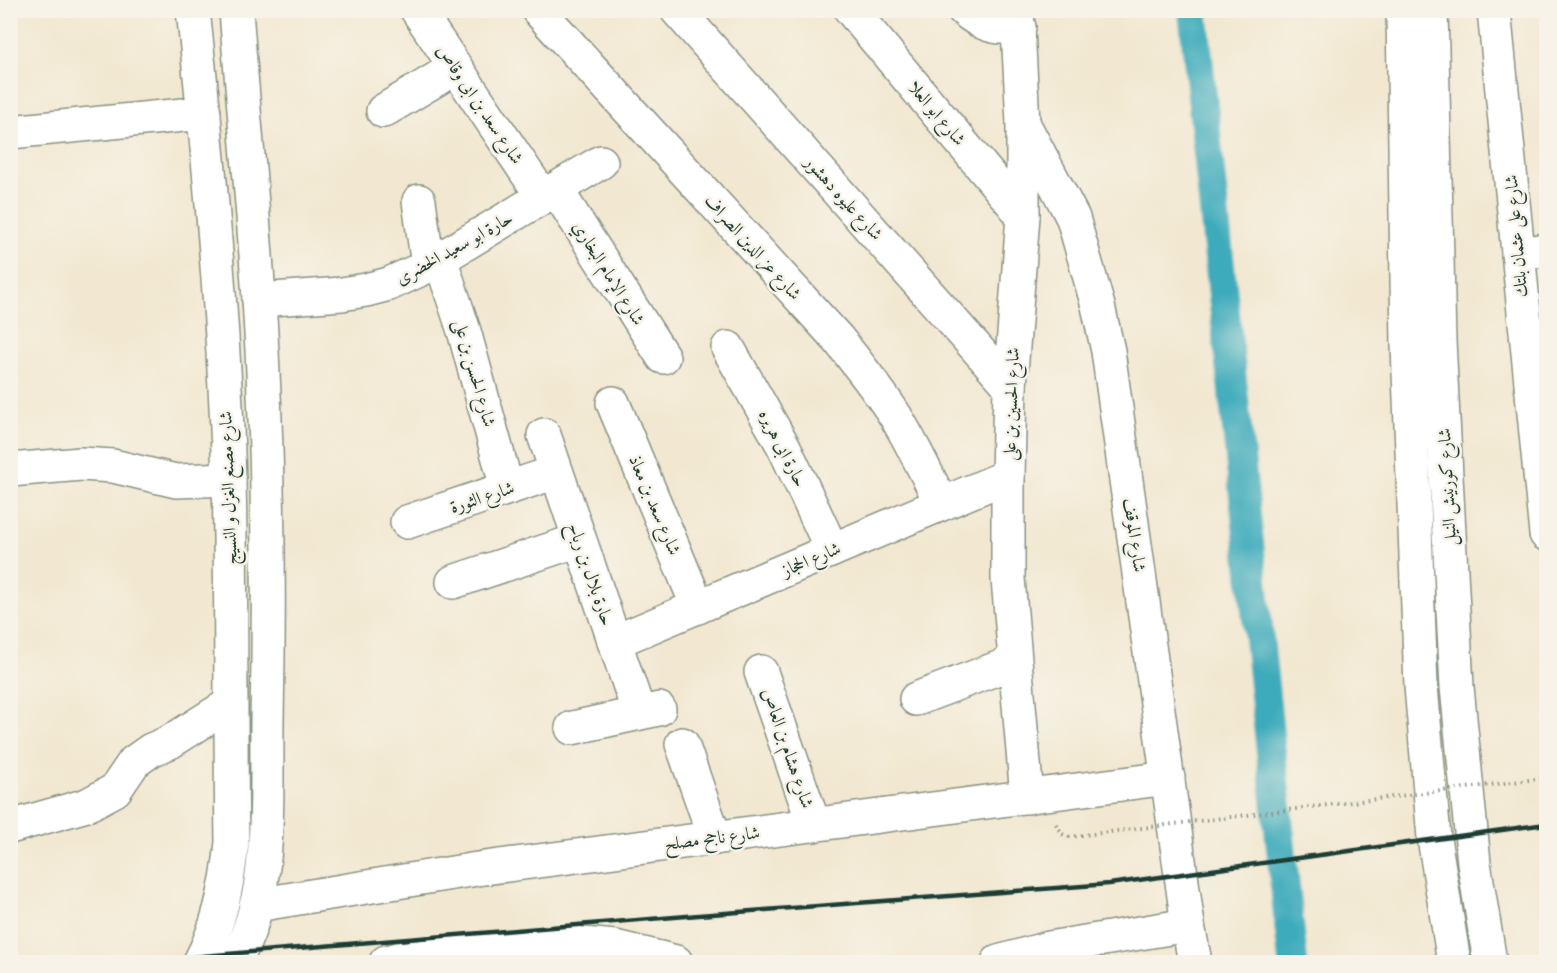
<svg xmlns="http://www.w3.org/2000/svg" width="1557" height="973" font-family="Alegreya,Amiri,serif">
	<rect width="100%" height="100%" fill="#f7f3e8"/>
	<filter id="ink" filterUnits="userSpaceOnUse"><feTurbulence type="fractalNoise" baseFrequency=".0167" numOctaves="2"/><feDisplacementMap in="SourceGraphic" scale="12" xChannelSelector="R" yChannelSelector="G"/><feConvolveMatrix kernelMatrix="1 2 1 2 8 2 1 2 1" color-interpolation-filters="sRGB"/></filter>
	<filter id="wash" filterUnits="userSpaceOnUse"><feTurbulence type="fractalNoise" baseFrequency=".008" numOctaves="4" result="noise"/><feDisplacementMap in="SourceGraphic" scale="24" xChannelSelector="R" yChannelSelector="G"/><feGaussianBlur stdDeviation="1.35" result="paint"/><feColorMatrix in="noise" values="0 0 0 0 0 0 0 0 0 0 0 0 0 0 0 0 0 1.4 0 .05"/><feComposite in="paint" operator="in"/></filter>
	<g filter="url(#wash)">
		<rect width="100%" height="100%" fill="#f2e8d1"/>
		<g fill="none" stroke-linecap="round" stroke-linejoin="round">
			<polyline stroke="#3dabbb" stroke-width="30" points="1193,10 1293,962"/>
		</g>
	</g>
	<g filter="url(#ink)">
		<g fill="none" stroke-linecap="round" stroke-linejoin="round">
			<defs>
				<g id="minor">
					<polyline points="417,10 543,197"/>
					<path d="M538 10 838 339C858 364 879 390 896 417 913 445 927 474 941 503"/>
					<polyline points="677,10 1010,386"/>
					<polyline points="851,10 1023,216"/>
					<path d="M964 10C981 25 997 29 1019 27"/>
					<polyline points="1017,10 1023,123 1023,216 1010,386 1008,476 1008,579 1027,797"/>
					<polyline points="1494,10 1546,534"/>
					<polyline points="383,111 455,68"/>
					<polyline points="1023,123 1073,218 1098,306 1108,351 1188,925 1195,962"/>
					<polyline points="10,132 204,113"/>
					<polyline points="556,189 663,357"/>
					<polyline points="419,201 428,266"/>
					<polyline points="1518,254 1546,250"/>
					<polyline points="440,258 464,331 507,488"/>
					<polyline points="259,300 342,294 366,290 389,284 428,266 601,162"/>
					<polyline points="728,348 784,447 832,550"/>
					<polyline points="613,403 698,607"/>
					<polyline points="544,435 639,713"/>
					<polyline points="10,470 81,464 113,466 176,481 229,479"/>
					<polyline points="407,522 556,472"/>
					<polyline points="453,582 579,540"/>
					<polyline points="614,642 1008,476"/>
					<polyline points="761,672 814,825"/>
					<polyline points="916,699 1014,662"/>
					<polyline points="572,728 659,709"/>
					<polyline points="682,744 715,838"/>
					<polyline points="10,827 87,805 115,790 134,762 151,750 170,742 230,704"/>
					<polyline points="256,905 477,869 1168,778"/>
					<polyline points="386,962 398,959 561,942 615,947 676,962"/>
					<polyline points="998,962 1049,948 1188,925"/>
				</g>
				<g id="major">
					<path d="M193 10C210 166 224 323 229 480 232 600 230 721 232 842 228 884 220 924 200 962"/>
					<polyline points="1403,10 1408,346 1421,686 1434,838 1454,962"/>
					<polyline points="1431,10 1439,341 1457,687 1474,863 1490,962"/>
					<path d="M234 962C274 897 266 797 267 722 270 581 268 439 259 299 253 202 243 107 236 10"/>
				</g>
			</defs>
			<use href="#minor" stroke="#889282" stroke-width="36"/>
			<use href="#major" stroke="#889282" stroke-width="36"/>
			<polyline stroke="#889282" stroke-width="4" stroke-dasharray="1.5 4.5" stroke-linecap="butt" points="1056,824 1062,834 1069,837"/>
			<use href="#minor" stroke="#fff" stroke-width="33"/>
			<use href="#major" stroke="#fff" stroke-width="33"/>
			<polyline stroke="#1f3d34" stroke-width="4.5" points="146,962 203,956 699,915 1109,884 1546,824"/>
			<polyline stroke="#889282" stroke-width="4" stroke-dasharray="1.5 4.5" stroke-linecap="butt" points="1069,837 1546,778"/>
		</g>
	</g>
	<g text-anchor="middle" stroke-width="5" stroke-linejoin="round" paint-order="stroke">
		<g font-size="18" fill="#1f3d34" stroke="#f7f3e8">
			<text transform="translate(480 104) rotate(56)" y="6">شارع سعد بن ابى وقاص</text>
			<text transform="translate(937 113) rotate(50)" y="6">شارع ابو العلا</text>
			<text transform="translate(844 198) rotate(48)" y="6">شارع عليوه دهشور</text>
			<text transform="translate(1516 236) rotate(-95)" y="6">شارع على عثمان بلتك</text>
			<text transform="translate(753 247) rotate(48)" y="6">شارع عز الدين الصراف</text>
			<text transform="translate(454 248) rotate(-29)" y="6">حارة ابو سعيد الخضرى</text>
			<text transform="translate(609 273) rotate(58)" y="6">شارع الإمام البخاري</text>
			<text transform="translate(475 373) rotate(74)" y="6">شارع الحسن بن على</text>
			<text transform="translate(1011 404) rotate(-88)" y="6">شارع الحسين بن على</text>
			<text transform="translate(783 448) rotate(63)" y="6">حارة ابى هريره</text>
			<text transform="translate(1447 487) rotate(-93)" y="6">شارع كورنيش النيل</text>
			<text transform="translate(228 488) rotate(-92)" y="6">شارع مصنع الغزل و النسيج</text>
			<text transform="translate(482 497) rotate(-18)" y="6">شارع الثورة</text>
			<text transform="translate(655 505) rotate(67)" y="6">شارع سعد بن معاذ</text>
			<text transform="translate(1135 535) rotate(82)" y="6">شارع الموقف</text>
			<text transform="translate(811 559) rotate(-23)" y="6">شارع الحجاز</text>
			<text transform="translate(591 574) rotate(71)" y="6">حارة بلال بن رباح</text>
			<text transform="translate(788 748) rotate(71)" y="6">شارع هشام بن العاص</text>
			<text transform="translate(712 838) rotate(-7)" y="6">شارع ناجح مصلح</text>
		</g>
	</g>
	<rect width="1557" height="973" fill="none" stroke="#f7f3e8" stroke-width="36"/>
</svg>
